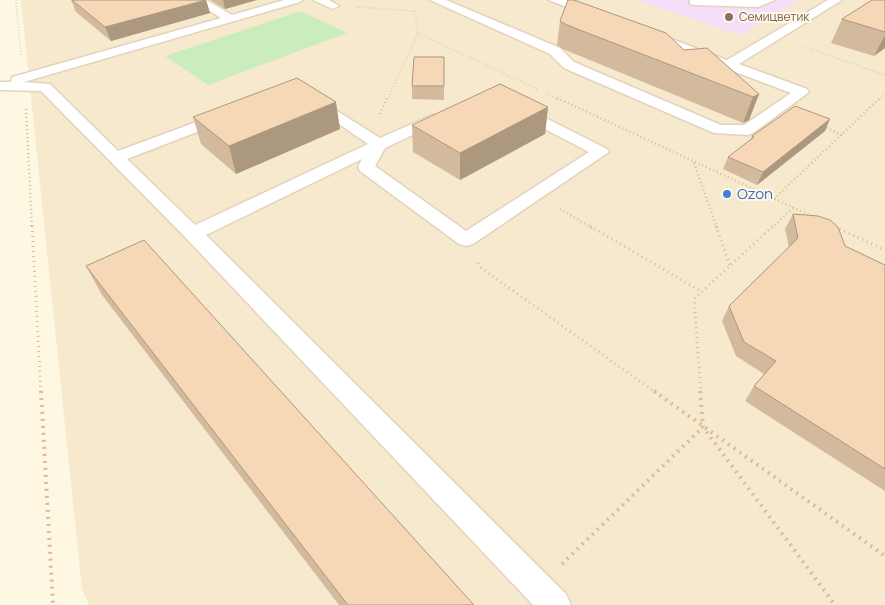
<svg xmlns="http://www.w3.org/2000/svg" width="885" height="605" font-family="Manrope,sans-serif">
	<rect width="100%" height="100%" fill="#fef7e1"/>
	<polygon fill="#f6e9ce" points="21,0 885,0 885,605 89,605 82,589"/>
	<polygon fill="#f4defa" points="636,0 800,0 740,35"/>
	<polygon fill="#cbedbe" points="301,11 347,33 208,85 165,56"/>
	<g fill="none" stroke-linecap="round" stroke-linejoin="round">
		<defs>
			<g id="lane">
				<polygon points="192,0 206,0 232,15 284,0 302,0 300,2 24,82 50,84 118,151 218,114 228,114 231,117 228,120 127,159 195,225 368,144 310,104 308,101 315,97 380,138 432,115 442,115 445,118 442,121 385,148 375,166 466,231 589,152 516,114 514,111 516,108 526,108 607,149 609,152 473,244 466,246 459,244 360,171 358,167 362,159 206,235 566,594 571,605 533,605 186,238 41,91 0,90 0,82 11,82 12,77 221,18"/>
				<polygon points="313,0 329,0 339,6 333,9"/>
				<polygon points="430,0 446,0 560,48 574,62 721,125 744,125 791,93 650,40 648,37 650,34 658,34 727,60 828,0 842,0 739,64 807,89 809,92 753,133 748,135 714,133 564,68 550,54"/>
				<polygon points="549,0 566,0 599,14 597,16 589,16"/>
				<polygon points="690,0 775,0 758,7 694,5 690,4"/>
			</g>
		</defs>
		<use href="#lane" stroke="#e3d3bc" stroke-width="3"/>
		<g stroke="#dbbb99" stroke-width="2" stroke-dasharray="0.5 2.5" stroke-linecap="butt">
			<polyline points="16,0 21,55"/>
			<polyline points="356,7 415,11"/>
			<polyline points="415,11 418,33 537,89"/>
			<polyline points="805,47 885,75"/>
			<polyline points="547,94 559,100"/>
			<polyline points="387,100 418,33"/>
			<polyline points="879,100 885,94"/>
		</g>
		<g stroke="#dbbb99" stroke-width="2.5" stroke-dasharray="1 3" stroke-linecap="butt">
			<polyline points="557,98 814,217"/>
			<polyline points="26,109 32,228"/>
			<polyline points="380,114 387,98"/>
			<polyline points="823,126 843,136"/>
			<polyline points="694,163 717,228"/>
			<polyline points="774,199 880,98"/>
			<polyline points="560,209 592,228"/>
			<polyline points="772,228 794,207"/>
		</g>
		<g stroke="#dbbb99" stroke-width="3" stroke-dasharray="1 4" stroke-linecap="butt">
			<polyline points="32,226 41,393"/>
			<polyline points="590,226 702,292"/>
			<polyline points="716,226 730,266"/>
			<polyline points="835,227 885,250"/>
			<polyline points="478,263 480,267 656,393"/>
			<polyline points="701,393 694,299 773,226"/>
		</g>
		<g stroke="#dbbb99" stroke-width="4" stroke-dasharray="2 5" stroke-linecap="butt">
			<polyline points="41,391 53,605"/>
			<polyline points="654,391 885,556"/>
			<polyline points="700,391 703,427 835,605"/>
			<polyline points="562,564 703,427"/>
		</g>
		<use href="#lane" fill="#fff" fill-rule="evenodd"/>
	</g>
	<g fill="#d4ba9d">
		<polygon points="71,0 206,0 210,13 111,41 76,12"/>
		<polygon points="210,0 257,0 225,9"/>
		<polygon points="885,0 885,48 874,56 831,43 842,19"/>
		<polygon points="560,21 684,50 759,94 749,120 743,123 563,49 557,45"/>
		<polygon points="444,57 444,100 412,99 412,86"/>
		<polygon points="548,107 545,134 460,180 413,152 412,125"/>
		<polygon points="193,117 340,129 236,174 201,144"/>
		<polygon points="825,131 757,185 723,169 728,157 750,141 752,136"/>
		<polygon points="793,214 845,246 885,265 885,491 745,401 754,386 764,374 736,356 722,321 729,306 789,247 785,229"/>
		<polygon points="86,266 474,605 339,605 102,295"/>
	</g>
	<g fill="#ac977f">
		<polygon points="206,0 210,13 111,41 105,27"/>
		<polygon points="223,0 257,0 225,9"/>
		<polygon points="885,35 885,48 874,56"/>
		<polygon points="759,94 749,120 743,123 753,97"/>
		<polygon points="336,102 340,129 236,174 229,146"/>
		<polygon points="548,107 545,134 460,180 460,153"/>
		<polygon points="830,119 825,131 757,185 763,172"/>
	</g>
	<g fill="#f6d8b6" stroke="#ac977f">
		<polygon points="72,0 206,0 105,27"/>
		<polygon points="568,0 574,0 666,33 684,50 707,48 759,94 753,97 567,25 560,21"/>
		<polygon points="872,0 885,0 885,32 842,19"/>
		<polygon points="414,57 444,57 444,86 412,86"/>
		<polygon points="297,78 336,102 229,146 193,117"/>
		<polygon points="500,84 548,107 460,153 412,125"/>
		<polygon points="795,106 830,119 763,172 728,157 754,137 752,136"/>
		<polygon points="793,214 818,216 830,220 838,227 845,246 885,265 885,469 754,386 776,361 744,342 729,306 798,238"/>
		<polygon points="144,240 474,605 348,605 86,266"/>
	</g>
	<circle fill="#8d6e63" stroke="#fff9e9" stroke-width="2" cx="729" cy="17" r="5"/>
	<circle fill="#3f7fe0" stroke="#fff9e9" stroke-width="2" cx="727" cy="194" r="5"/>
	<g text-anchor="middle" stroke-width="4" stroke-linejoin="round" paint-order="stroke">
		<g font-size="12" fill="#785e54" stroke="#fff9e9" text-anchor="start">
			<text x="739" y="21">Семицветик</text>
		</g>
		<g font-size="15" fill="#366cbe" stroke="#fff9e9" text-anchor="start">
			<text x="737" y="199">Ozon</text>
		</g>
	</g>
</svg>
